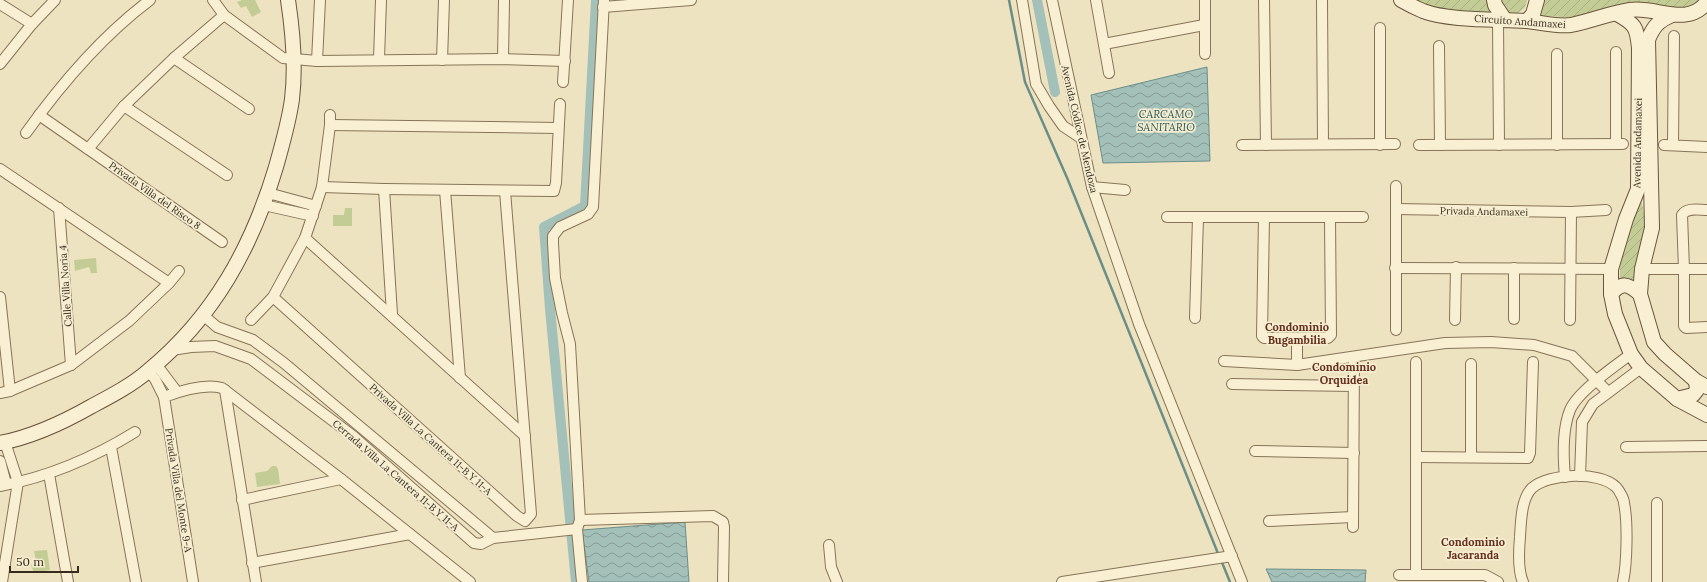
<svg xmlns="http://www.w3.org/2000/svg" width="1707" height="582" font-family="Lora,serif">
	<defs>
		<pattern id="garden-furrows" width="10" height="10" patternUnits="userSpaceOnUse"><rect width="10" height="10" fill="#c3cc95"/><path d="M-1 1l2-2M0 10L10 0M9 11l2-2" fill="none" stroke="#a8af80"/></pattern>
		<pattern id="water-waves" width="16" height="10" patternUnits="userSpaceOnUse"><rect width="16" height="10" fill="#a3c0b9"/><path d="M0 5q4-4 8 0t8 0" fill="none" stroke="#869c96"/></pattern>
	</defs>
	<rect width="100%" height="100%" fill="#eee3c1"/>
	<g fill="#c3cc95">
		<polygon points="242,0 255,0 261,12 252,17 246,6 241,8 237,2"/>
		<polygon points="345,208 352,208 352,226 333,226 333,215 344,215"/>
		<polygon points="96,258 97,273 91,273 89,267 75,271 74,260"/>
		<polygon points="272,466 276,466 278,469 280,484 257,487 255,473 267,471"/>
		<polygon points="47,550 50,570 34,573 31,565 37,565 34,551"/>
	</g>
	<g fill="url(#garden-furrows)">
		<polygon points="1407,0 1487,0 1491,14 1437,10"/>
		<path d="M1496 0H1527C1525 13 1516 14 1505 13Z"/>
		<path d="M1542 0H1700C1690 18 1652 3 1636 2L1574 18 1536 15Z"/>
		<path d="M1641 200C1650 230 1641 257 1636 288L1620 285C1619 266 1621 249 1628 232 1632 221 1638 211 1641 200Z"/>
	</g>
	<g fill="url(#water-waves)" stroke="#6b8e87">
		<polygon points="1207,67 1210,161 1103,163 1091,95"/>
		<polygon points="685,522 689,582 589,582 582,530"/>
		<polygon points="1266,569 1366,570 1365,582 1272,582"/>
	</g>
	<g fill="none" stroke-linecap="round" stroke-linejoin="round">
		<g stroke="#6b8e87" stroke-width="2.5">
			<polyline points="1009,0 1025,82 1068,180 1219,556"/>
			<polyline points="1221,560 1230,582"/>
		</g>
		<g stroke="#a3c0b9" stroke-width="10">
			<polyline points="1037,0 1055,92"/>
			<polyline points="576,582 550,309 544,227 585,206 596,0"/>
		</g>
		<defs>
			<g id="street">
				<polyline points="213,0 224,15 283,58 317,61 503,59 565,61"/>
				<polyline points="1022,0 1036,84 1049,106 1063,126 1081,138"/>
				<polyline points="1052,0 1092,187 1139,324 1242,582"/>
				<polyline points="1096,0 1109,73"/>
				<polyline points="1264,0 1266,145"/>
				<polyline points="1322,0 1323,144"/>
				<polyline points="0,4 32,24"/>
				<polyline points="603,7 691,0"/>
				<polyline points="1498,20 1499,145"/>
				<polyline points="1380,28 1380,145"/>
				<polyline points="1104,44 1204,25"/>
				<polyline points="1439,46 1440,145"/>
				<polyline points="1616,52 1616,143"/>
				<polyline points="1205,54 1205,0"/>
				<polyline points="1557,54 1557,145"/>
				<polyline points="174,58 249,109"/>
				<polyline points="379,59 381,0"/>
				<polyline points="503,59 504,0"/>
				<polyline points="442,60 444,0"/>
				<polyline points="317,61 320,0"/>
				<polyline points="0,64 32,24 55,0"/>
				<polyline points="563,82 568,0"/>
				<polyline points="124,106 227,175"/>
				<polyline points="39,115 222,242"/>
				<polyline points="330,125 558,128"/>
				<path d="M26 133C61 84 102 36 150 0"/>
				<polyline points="1242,145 1395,144"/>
				<polyline points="1419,145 1623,144"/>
				<polyline points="1664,145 1707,147"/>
				<polyline points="1673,145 1674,36"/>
				<polyline points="88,149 124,106 174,58 224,15"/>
				<polyline points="0,169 169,283"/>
				<polyline points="322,187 384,189 554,191 556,183 560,104"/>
				<polyline points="1092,187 1125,190"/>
				<polyline points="384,189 392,314"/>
				<polyline points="445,190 460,378"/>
				<polyline points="268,193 316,206"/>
				<polyline points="264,205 313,216"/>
				<polyline points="59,208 71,365"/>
				<polyline points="1396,209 1571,212 1570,320"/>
				<path d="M1707 210C1699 210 1687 207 1682 215L1684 269V326L1686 328 1707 327"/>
				<polyline points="1571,212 1606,210"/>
				<polyline points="1167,217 1363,217"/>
				<polyline points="1264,217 1262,336 1264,338 1328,338 1331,335 1330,217"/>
				<polyline points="305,238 525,436"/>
				<polyline points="1395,268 1611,269"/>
				<polyline points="1514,268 1514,319"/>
				<polyline points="1642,269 1707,269"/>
				<polyline points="0,297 10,391"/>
				<polyline points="273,297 517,516 525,521 531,514 505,191"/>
				<polyline points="203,315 217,327 253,340 284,363 493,538"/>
				<polyline points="1195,318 1198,218"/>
				<polyline points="251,320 273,297 305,238 322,187 330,125 330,115"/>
				<polyline points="1455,320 1456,267"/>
				<polyline points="1396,330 1396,186"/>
				<polyline points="172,350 191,347 215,346 251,359 353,436 474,543 481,544 493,538 577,529"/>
				<polyline points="1224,361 1297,365 1445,343 1491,342 1534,345 1572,356 1608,392"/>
				<polyline points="156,364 177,392"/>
				<polyline points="1297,365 1297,339"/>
				<polyline points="148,371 155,379 164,397 193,582"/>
				<polyline points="1232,384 1353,386"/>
				<polyline points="225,390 256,582"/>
				<polyline points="0,393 10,391 71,365 129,321 169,283 179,271"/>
				<path d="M164 397C180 391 204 383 222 388L341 479 470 582"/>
				<polyline points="111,447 136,582"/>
				<polyline points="1626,447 1707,446"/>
				<polyline points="1255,451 1354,453"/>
				<polyline points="1416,457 1528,458 1530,453 1533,362"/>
				<polyline points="1471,457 1471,364"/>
				<polyline points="0,461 6,484"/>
				<polyline points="49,474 68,582"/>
				<polyline points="1580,476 1582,422 1593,404 1641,368"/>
				<path d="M1565 477C1563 456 1562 430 1570 410 1577 392 1615 366 1631 354"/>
				<path d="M0 486C48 477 93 458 135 432"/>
				<polyline points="242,500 341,479"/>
				<polyline points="580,520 713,516 723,522 724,527 723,582"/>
				<polyline points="1269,521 1353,517"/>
				<polyline points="1353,527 1354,357"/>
				<polyline points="829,545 831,567 837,582"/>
				<polyline points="252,563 410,534"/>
				<polyline points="1399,575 1485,575 1498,582"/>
				<polyline points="1416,575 1416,362"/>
				<polyline points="2,582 18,482 5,442"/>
				<polyline points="582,582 577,529 580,520 570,344 562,313 555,278 553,243 553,236 560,227 588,214 593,207 604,0"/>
				<polyline points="1062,582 1232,556"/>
				<path d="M1523 582C1518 571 1519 548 1520 537 1521 522 1521 499 1532 488 1549 473 1600 471 1616 487 1619 490 1624 499 1624 503 1628 522 1627 564 1623 582"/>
				<polyline points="1657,582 1657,503"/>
			</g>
			<g id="secondary">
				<path d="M1401 0C1408 4 1416 8 1423 11 1449 21 1497 19 1526 21 1540 22 1557 27 1571 25 1591 21 1610 13 1630 10 1657 6 1687 28 1707 2"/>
				<polyline points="1494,0 1495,5 1505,20"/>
				<path d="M1617 14C1635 24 1637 27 1639 48L1638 189 1626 219 1611 269V294L1615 314 1631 354 1641 368 1677 399 1707 415"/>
				<path d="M1672 15C1658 21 1653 27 1648 40L1652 228 1642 269 1640 294 1654 342 1665 354 1696 381 1707 387"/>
				<polyline points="1527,21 1533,14 1537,0"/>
				<path d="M1611 294C1622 282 1627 283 1640 294"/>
				<polyline points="1677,399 1693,395 1697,390 1696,381"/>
				<path d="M0 443C32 437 64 422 92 406 111 396 132 385 148 371 214 317 252 247 276 167 282 145 289 122 292 99 296 66 293 33 288 0"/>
			</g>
		</defs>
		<use href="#street" stroke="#877458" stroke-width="12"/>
		<use href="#secondary" stroke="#69553c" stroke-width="16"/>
		<use href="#street" stroke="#f9f0d4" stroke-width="10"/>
		<use href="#secondary" stroke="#f9f0d4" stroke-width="14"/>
	</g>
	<g text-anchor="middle" stroke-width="3.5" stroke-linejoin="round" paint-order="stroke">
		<g font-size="10" fill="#372b1d" stroke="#f5edd0">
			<text transform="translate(1520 21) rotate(4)" y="4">Circuito Andamaxei</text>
			<text transform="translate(1080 129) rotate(77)" y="4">Avenida Códice de Mendoza</text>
			<text transform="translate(1637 143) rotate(-89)" y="4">Avenida Andamaxei</text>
			<text transform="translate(155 195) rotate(35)" y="4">Privada Villa del Risco 8</text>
			<text transform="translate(1484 211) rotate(1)" y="4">Privada Andamaxei</text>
			<text transform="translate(65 286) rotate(-94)" y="4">Calle Villa Noria 4</text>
			<text transform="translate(431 439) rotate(42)" y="4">Privada Villa La Cantera 11-B Y 11-A</text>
			<text transform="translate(396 475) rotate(41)" y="4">Cerrada Villa La Cantera 11-B Y 11-A</text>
			<text transform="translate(179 490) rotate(81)" y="4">Privada Villa del Monte 9-A</text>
		</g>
		<g font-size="11" font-style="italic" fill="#2c5756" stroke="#f5edd0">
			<text x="1166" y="118">CARCAMO<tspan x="1166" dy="13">SANITARIO</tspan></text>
		</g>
		<g font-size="11" font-weight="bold" fill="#642f1c" stroke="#f5edd0">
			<text x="1297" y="331">Condominio<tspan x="1297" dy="13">Bugambilia</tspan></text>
			<text x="1344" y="371">Condominio<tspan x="1344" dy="13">Orquidea</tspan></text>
			<text x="1473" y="546">Condominio<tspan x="1473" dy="13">Jacaranda</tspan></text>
		</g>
	</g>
	<path d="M10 566v6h68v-6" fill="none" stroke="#372b1d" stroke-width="2"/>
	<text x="16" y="566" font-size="12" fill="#372b1d" stroke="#f5edd0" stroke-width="3" paint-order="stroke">50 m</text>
</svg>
